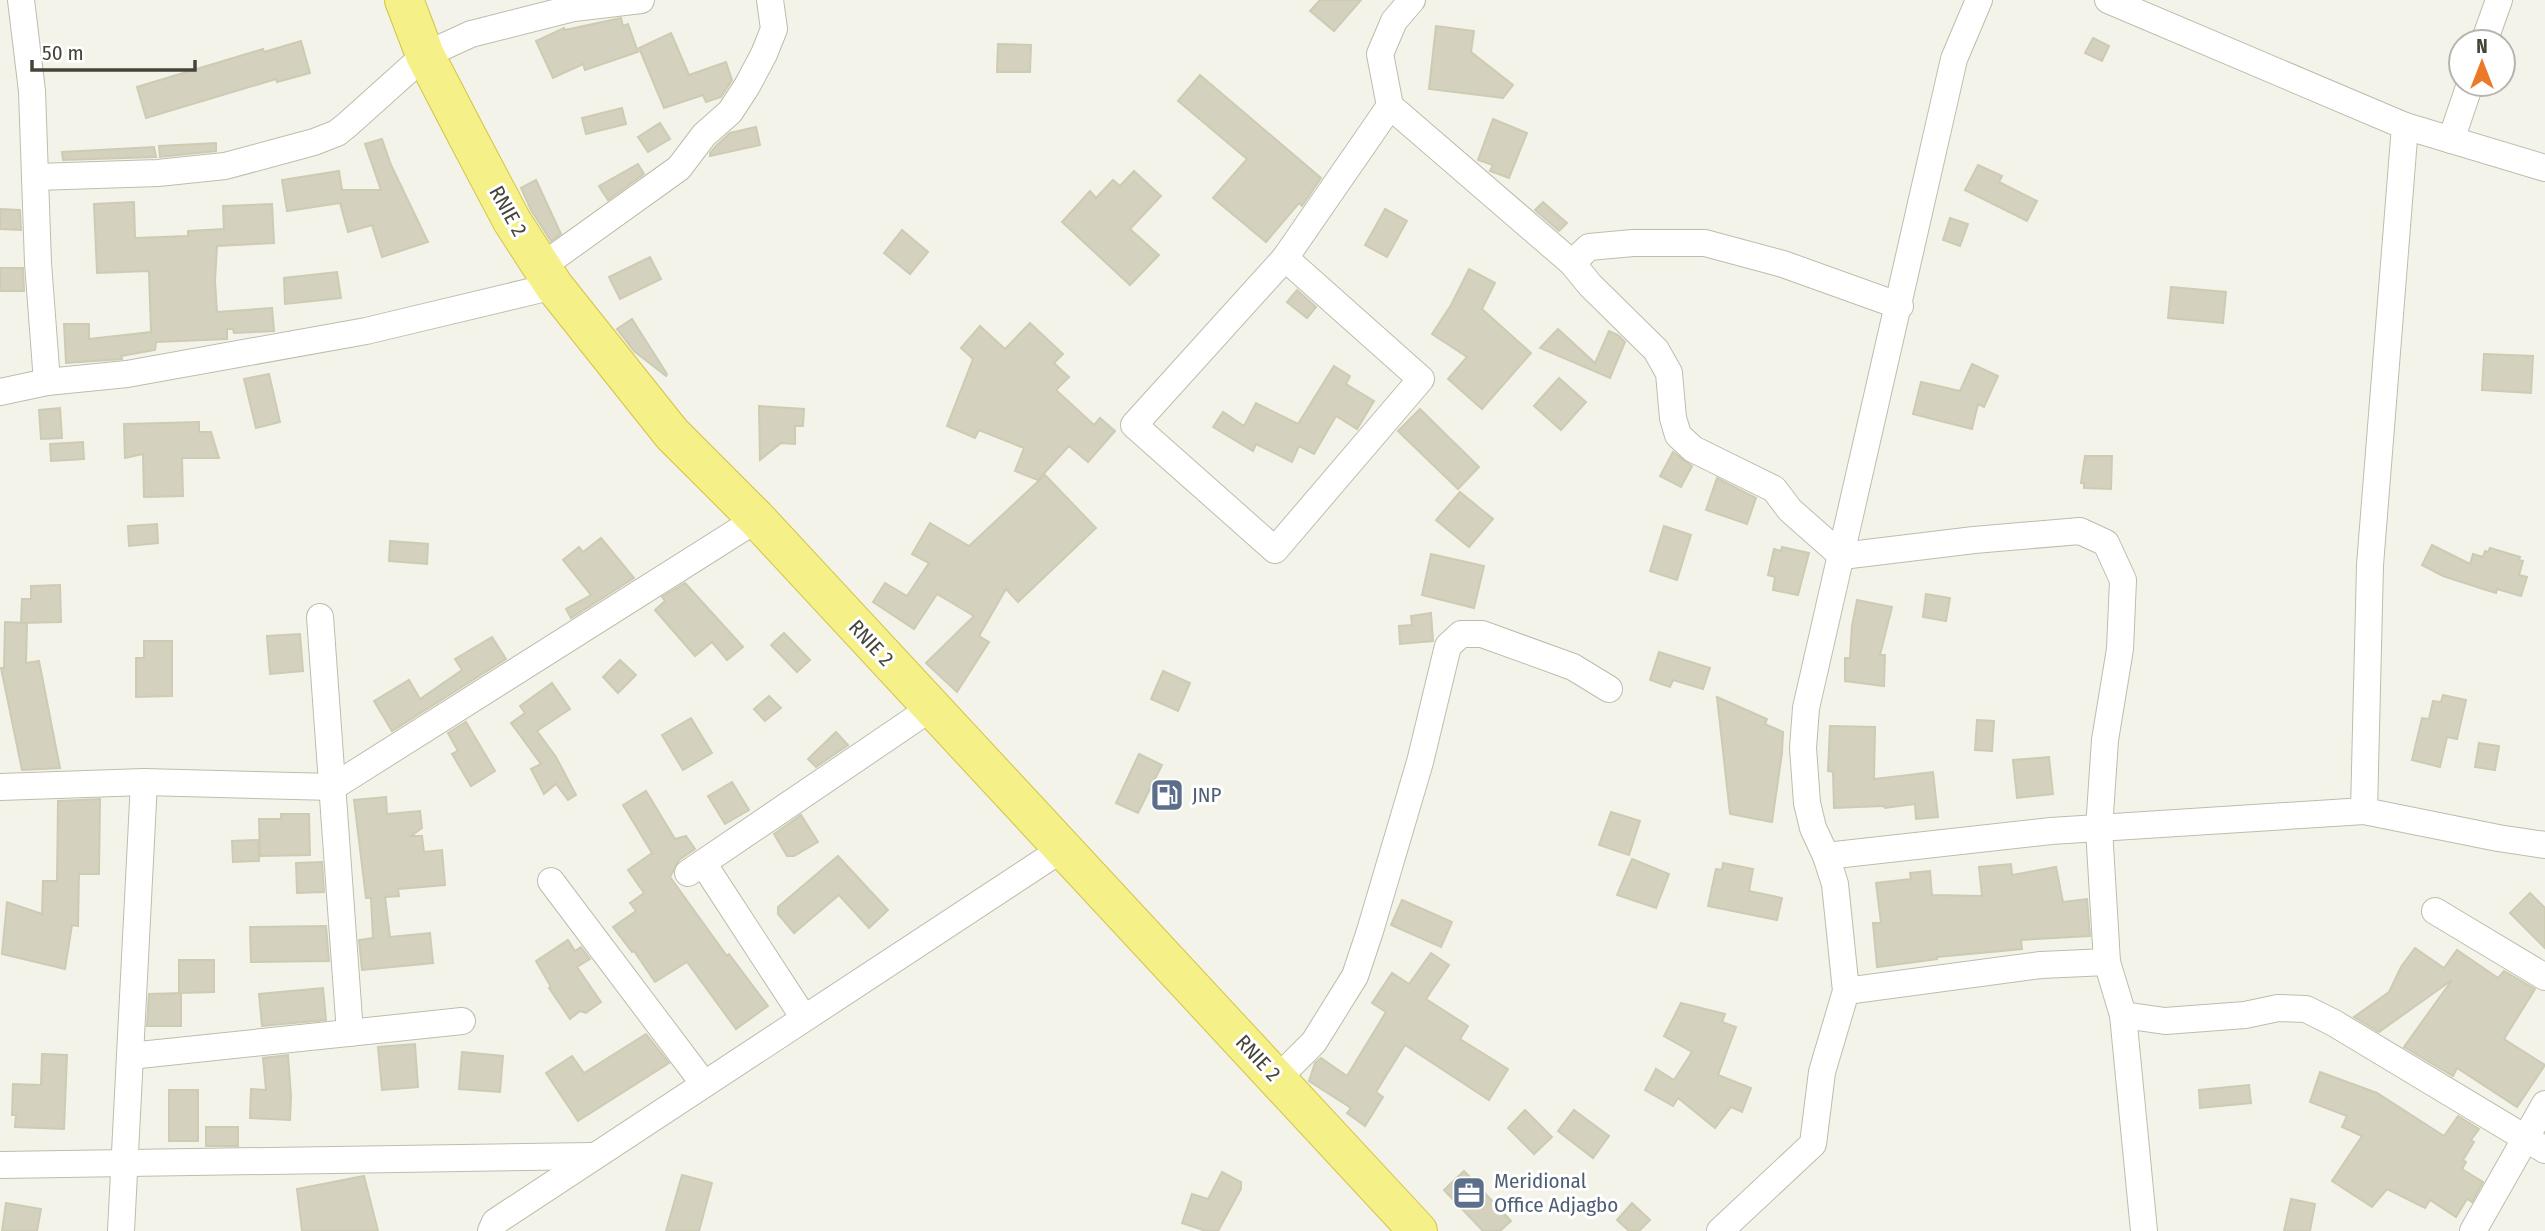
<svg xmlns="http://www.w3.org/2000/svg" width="2545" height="1231" font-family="'Fira Sans Condensed',sans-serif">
	<rect width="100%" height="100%" fill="#f3f3e9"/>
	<g fill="#d4d1bf" stroke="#cecbb3" stroke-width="2">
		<polygon points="1320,0 1361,0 1334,31 1310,11"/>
		<polygon points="621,18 623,26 628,24 638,52 585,70 583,64 553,78 536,41 564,28 565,30"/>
		<polygon points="1436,26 1474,31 1471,52 1513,85 1503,98 1429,89"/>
		<polygon points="671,33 689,75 726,62 732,80 721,97 706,102 703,95 664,108 639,48"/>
		<polygon points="2093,38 2109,46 2102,61 2085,53"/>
		<polygon points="301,41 310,73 277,82 276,79 146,118 137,87 263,49 264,52"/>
		<polygon points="998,44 1031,45 1030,72 997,72"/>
		<polygon points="1200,75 1321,178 1302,206 1299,203 1266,242 1213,198 1247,159 1178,101"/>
		<polygon points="622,108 626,124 586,134 582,118"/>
		<polygon points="1493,119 1527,133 1509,178 1490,171 1493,165 1478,160"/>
		<polygon points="660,123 670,139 648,152 638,137"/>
		<polygon points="756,127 760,145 710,156 710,153 716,146 730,133"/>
		<polygon points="382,139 391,165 428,242 382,257 372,225 348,232 340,203 287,211 282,180 339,171 342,190 381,190 365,144"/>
		<polygon points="216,143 216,151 160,157 159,146"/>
		<polygon points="154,147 156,157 63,160 62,152"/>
		<polygon points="638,164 644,174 608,200 599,186"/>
		<polygon points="1978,165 2002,176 1999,182 2037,201 2027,221 1965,190"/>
		<polygon points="1134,171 1161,196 1130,229 1159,255 1130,285 1062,222 1090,191 1096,198 1113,180 1120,186"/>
		<polygon points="536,180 561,234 551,241 531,210 521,188"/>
		<polygon points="134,202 135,238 188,236 188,231 224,229 223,206 272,204 274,243 217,246 215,281 217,312 272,308 274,331 234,333 233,329 227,329 227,339 156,342 155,350 121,356 122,359 66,363 64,324 89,324 89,339 151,332 149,271 97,273 94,204"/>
		<polygon points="1543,202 1567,223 1559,231 1535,210"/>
		<polygon points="0,209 20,210 21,230 0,229"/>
		<polygon points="1385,209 1407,221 1387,257 1365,245"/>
		<polygon points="1950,218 1968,224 1960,246 1943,240"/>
		<polygon points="902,230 928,252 910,274 884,253"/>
		<polygon points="650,257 661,279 620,299 609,277"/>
		<polygon points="0,268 23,268 24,291 0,291"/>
		<polygon points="1469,269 1495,283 1482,309 1531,353 1482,409 1448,379 1467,357 1432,334 1451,305"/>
		<polygon points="337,272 341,298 285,304 284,278"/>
		<polygon points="2171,287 2226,292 2223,323 2168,318"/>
		<polygon points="1297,290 1316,307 1307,318 1287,302"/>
		<polygon points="632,319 667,374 666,376 634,351 617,329"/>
		<polygon points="1030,323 1063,354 1054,363 1069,377 1056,390 1094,425 1100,418 1115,431 1088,462 1069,446 1038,480 1015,471 1024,448 979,430 975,438 947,426 973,359 961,348 980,326 1005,349"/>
		<polygon points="1558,329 1595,363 1609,331 1618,335 1625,342 1610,378 1540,348"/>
		<polygon points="2484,354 2533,356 2531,393 2482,390"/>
		<polygon points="1972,364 1998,376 1984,407 1978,404 1972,429 1913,414 1921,382 1960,391"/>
		<polygon points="1334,366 1350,376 1346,384 1374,401 1357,429 1336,416 1314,454 1299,446 1292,462 1256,444 1253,451 1213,427 1223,412 1244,426 1256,403 1298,424"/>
		<polygon points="269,374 280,422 256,428 244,379"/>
		<polygon points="1559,378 1586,402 1561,430 1534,406"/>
		<polygon points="759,406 804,409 803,426 795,426 795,444 781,443 760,460"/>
		<polygon points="60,408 62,438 41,439 39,410"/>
		<polygon points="1420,409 1479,467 1458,489 1398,431"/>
		<polygon points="199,422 199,432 211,432 219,458 182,458 183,496 144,497 143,454 125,458 124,424"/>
		<polygon points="83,442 84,459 51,461 50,444"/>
		<polygon points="1673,452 1692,466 1681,487 1660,476"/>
		<polygon points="2085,456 2112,456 2111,489 2084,488 2084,483 2081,483"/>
		<polygon points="1045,475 1096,528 1018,602 1006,589 979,636 989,642 957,692 926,663 974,616 937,594 914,629 873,602 885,583 907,596 929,563 912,554 930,523 969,546"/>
		<polygon points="1717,478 1756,498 1747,524 1706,510"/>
		<polygon points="1460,492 1493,519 1469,547 1436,520"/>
		<polygon points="157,524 158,543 129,546 128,526"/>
		<polygon points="1664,526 1691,535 1677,580 1650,571"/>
		<polygon points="601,538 634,578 571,618 566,609 591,595 563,560 579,547 583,552"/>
		<polygon points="390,541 428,544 427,564 389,561"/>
		<polygon points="2432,545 2470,564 2473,554 2483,557 2485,551 2488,552 2490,548 2520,557 2519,560 2523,561 2519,575 2527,577 2521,596 2497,589 2496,593 2480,588 2443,576 2422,565"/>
		<polygon points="1782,547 1809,553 1798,595 1773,590 1775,577 1768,575 1774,549 1781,551"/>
		<polygon points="1431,554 1484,566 1474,608 1422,595"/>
		<polygon points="685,583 743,647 727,660 712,642 695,656 655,610 665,601 662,597"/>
		<polygon points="60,585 61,622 21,623 22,599 31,599 31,586"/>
		<polygon points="1926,594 1950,598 1946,621 1923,617"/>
		<polygon points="1857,600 1892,607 1880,655 1885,655 1884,686 1845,681 1845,658 1850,658 1852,626"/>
		<polygon points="1431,613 1433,641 1400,644 1399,626 1412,625 1411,616"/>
		<polygon points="5,622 27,623 26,663 39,661 60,768 22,770 1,668 4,668"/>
		<polygon points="784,633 810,660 797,672 771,645"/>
		<polygon points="300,634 303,671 270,674 267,636"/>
		<polygon points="492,637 506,659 392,731 374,701 409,680 420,699 462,670 455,659"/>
		<polygon points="144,641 172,641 172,696 136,697 136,658 144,658"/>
		<polygon points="1659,652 1710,668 1703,689 1673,680 1670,687 1650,680"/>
		<polygon points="620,660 636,675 618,693 603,677"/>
		<polygon points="1163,671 1190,683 1178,711 1151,699"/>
		<polygon points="552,683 570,709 537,731 556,757 576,795 568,800 556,784 544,794 531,769 541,764 511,723 525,713 520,706"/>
		<polygon points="2443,695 2466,700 2457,739 2447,737 2440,767 2412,760 2422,718 2429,719 2433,701 2441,702"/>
		<polygon points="769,696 781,708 765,721 754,709"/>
		<polygon points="1717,697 1767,719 1765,724 1783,732 1782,753 1772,822 1730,814"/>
		<polygon points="691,718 712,753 683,770 662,735"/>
		<polygon points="1977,720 1994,721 1992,751 1975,750"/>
		<polygon points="466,722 495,771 471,786 452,754 458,751 448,733"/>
		<polygon points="1830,726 1875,727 1874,779 1933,772 1938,817 1916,819 1915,804 1885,808 1884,806 1834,808 1833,772 1828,771"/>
		<polygon points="836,732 848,745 816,767 808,759"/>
		<polygon points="2479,743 2499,746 2495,770 2475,767"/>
		<polygon points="1139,754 1162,765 1138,813 1116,803"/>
		<polygon points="2049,757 2053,794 2017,798 2013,760"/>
		<polygon points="732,782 749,810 725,824 708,796"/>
		<polygon points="646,791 675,839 686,836 695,849 679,860 670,877 727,956 729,954 768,1006 736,1029 687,962 655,982 634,951 632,952 613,927 636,911 630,903 644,893 628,870 652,853 623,805"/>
		<polygon points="386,797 387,814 420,811 422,828 411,836 422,836 424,852 442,850 445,885 398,889 399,896 385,897 390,937 430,933 433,963 362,970 359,940 373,938 371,898 366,898 354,800"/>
		<polygon points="100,799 99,874 79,874 78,926 72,925 65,969 2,954 7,902 42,914 43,881 57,881 58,801"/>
		<polygon points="1611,812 1640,821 1629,855 1599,845"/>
		<polygon points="281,814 309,814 310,855 260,856 259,819 281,819"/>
		<polygon points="801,815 818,842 794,856 787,856 774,834"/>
		<polygon points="258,840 259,861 233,862 232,841"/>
		<polygon points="838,856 888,910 869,928 839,895 794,933 778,914 778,907"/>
		<polygon points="1632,859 1669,874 1656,908 1617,895"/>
		<polygon points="322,862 324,892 297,893 296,863"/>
		<polygon points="1723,863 1753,869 1749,891 1782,898 1777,920 1708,906 1716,869 1722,870"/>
		<polygon points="2011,864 2012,875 2056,867 2063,902 2087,899 2090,936 2021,940 2022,949 1937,957 1937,959 1877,967 1873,923 1881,923 1876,883 1911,879 1910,873 1930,871 1932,895 1982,896 1979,867"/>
		<polygon points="2530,893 2545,908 2545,948 2510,913"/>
		<polygon points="1402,900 1452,922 1441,947 1391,925"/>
		<polygon points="326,926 329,961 251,962 250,927"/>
		<polygon points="568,940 575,951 581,947 590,959 577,967 601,1002 586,1013 580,1011 570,1019 549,988 551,987 536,961"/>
		<polygon points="2415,948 2444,968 2457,950 2498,978 2504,971 2535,989 2504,1039 2545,1065 2517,1107 2457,1068 2453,1076 2404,1047 2452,980 2379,1032 2354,1017 2389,992 2401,967"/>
		<polygon points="1431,953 1449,965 1426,999 1468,1026 1460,1039 1508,1069 1489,1100 1405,1045 1376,1092 1383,1097 1365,1126 1347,1113 1351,1108 1309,1081 1315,1063 1321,1058 1347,1076 1386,1012 1372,1003 1392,973 1409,984"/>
		<polygon points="179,960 214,960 214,992 179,993"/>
		<polygon points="323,988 326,1020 262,1026 259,994"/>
		<polygon points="181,993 181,1026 147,1026 149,994"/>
		<polygon points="1681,1003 1725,1014 1722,1022 1736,1027 1718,1075 1751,1088 1742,1112 1731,1107 1715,1128 1678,1098 1673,1106 1645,1090 1656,1069 1674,1080 1692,1052 1664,1036"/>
		<polygon points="646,1034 669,1063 578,1121 546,1073 572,1056 584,1073"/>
		<polygon points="415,1044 418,1087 382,1090 378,1047"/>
		<polygon points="462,1052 503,1056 500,1092 459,1089"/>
		<polygon points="42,1054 67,1055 64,1129 15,1127 16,1115 12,1115 13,1084 41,1085"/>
		<polygon points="288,1055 291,1096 290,1120 250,1118 251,1089 266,1090 263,1058"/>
		<polygon points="2320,1072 2377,1093 2444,1136 2458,1116 2479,1129 2471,1140 2474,1142 2463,1160 2466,1162 2462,1169 2483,1182 2472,1202 2467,1199 2456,1217 2430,1200 2425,1208 2387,1189 2372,1207 2332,1181 2362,1136 2342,1127 2347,1116 2310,1102"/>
		<polygon points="2249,1085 2251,1103 2200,1108 2199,1090"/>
		<rect x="169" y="1090" width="29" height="51"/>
		<polygon points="1525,1110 1552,1137 1534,1154 1508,1128"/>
		<polygon points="1574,1110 1609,1136 1593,1158 1558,1131"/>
		<rect x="206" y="1127" width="32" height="19"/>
		<polygon points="1464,1171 1511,1221 1500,1231 1483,1231 1444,1190"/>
		<polygon points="1222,1172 1241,1182 1241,1189 1218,1231 1206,1231 1182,1223 1192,1194 1208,1199"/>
		<polygon points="682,1175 712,1183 699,1231 666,1231"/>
		<polygon points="364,1176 378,1231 302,1231 297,1189"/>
		<polygon points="2291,1199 2315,1204 2310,1231 2284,1231"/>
		<polygon points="6,1203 41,1209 37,1231 2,1231"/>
		<polygon points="1632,1203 1650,1220 1639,1231 1629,1231 1617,1220"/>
	</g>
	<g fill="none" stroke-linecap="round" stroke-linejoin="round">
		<defs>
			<g id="minor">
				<polyline points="21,0 32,91 38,263 47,382"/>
				<polyline points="2108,0 2405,126 2545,168"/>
				<polyline points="2484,42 2499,0"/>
				<polyline points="1390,106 1572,263 1590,285 1656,350 1669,373 1673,418 1678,435 1693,449 1774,489 1790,510 1842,556 1974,540 2080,531 2106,543 2123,580 2120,649 2105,740 2099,829 2107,962 2123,1015 2144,1231"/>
				<polyline points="2451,140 2470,84"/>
				<polyline points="36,177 158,173 225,166 314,142 337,133 347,125 425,55 471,34 574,8 641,0"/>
				<polygon points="1285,258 1421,379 1275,550 1134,425"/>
				<polyline points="1285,258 1390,106 1380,54 1394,21 1412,0"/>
				<polyline points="1572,263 1589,247 1633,243 1705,243 1783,264 1900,306"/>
				<polyline points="541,267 679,168 704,135 730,112 747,86 764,54 774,29 770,0"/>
				<polyline points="0,392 47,382 127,374 366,331 554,286"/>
				<polyline points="320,617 350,1033"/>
				<polyline points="0,787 144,782 333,787 757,519"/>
				<polyline points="2364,811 2370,565 2405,126"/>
				<polyline points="1826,856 2051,831 2364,811 2498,838 2545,845"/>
				<polyline points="703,863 804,1018"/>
				<polyline points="688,873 931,708"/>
				<polyline points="551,881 704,1084"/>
				<polyline points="2435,911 2545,977"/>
				<polyline points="1846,991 2041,965 2107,962"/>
				<polyline points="2123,1015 2165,1021 2245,1015 2278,1008 2306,1009 2334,1023 2545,1150"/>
				<polyline points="130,1056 462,1021"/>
				<polyline points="1278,1078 1314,1042 1355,976 1370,931 1420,762 1448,646 1461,634 1482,634 1573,667 1609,689"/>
				<polyline points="0,1165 593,1156"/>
				<polyline points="121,1231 144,782"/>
				<polyline points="491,1231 495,1222 1062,849"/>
				<polyline points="1720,1231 1813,1144 1822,1072 1846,991 1835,884 1826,856 1813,828 1807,803 1803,748 1806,708 1954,59 1979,0"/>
				<polyline points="2473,1231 2545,1104"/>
			</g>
			<polyline id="trunk" points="404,0 425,55 466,134 512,221 554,286 672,434 757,519 1418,1231"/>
		</defs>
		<use href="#minor" stroke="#bebdac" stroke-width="28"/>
		<use href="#trunk" stroke="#d3c443" stroke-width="40"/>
		<use href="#minor" stroke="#fff" stroke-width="26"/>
		<use href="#trunk" stroke="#f6f088" stroke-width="38"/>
	</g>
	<defs>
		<symbol id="fuel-square" viewBox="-11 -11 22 22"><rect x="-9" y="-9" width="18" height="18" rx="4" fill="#5c6f8a" stroke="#fff"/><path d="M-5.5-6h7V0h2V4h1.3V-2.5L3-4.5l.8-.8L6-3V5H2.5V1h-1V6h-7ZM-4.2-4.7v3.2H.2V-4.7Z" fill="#fff"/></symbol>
		<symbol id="office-square" viewBox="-11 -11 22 22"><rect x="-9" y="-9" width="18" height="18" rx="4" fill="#5c6f8a" stroke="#fff"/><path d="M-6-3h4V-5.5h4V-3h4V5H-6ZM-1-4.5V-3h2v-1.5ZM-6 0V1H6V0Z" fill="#fff"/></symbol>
	</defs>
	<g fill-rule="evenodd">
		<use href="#fuel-square" x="1148" y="776" width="38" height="38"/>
		<use href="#office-square" x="1450" y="1174" width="38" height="38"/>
	</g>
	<g text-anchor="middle" stroke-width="6" stroke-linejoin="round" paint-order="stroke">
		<g font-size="21" fill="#464438" stroke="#fff">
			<text transform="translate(508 211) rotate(61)" y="7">RNIE 2</text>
			<text transform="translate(871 643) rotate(47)" y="7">RNIE 2</text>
			<text transform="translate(1258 1058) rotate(47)" y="7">RNIE 2</text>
		</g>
		<g font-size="21" fill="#4e5e75" stroke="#fff" text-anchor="start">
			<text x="1192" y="802">JNP</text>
			<text x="1494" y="1188">Meridional<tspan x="1494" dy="24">Office Adjagbo</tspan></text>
		</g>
	</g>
	<g transform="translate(2482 63)"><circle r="33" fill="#ffffff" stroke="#b5b4af" stroke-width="2"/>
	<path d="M0-5L12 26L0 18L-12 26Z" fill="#eb7928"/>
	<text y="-10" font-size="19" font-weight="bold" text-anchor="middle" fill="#464438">N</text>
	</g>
	<path d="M32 60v10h163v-10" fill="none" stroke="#464438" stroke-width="3.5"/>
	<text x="42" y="60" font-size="21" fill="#464438" stroke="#ffffff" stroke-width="5" paint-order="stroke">50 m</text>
</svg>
